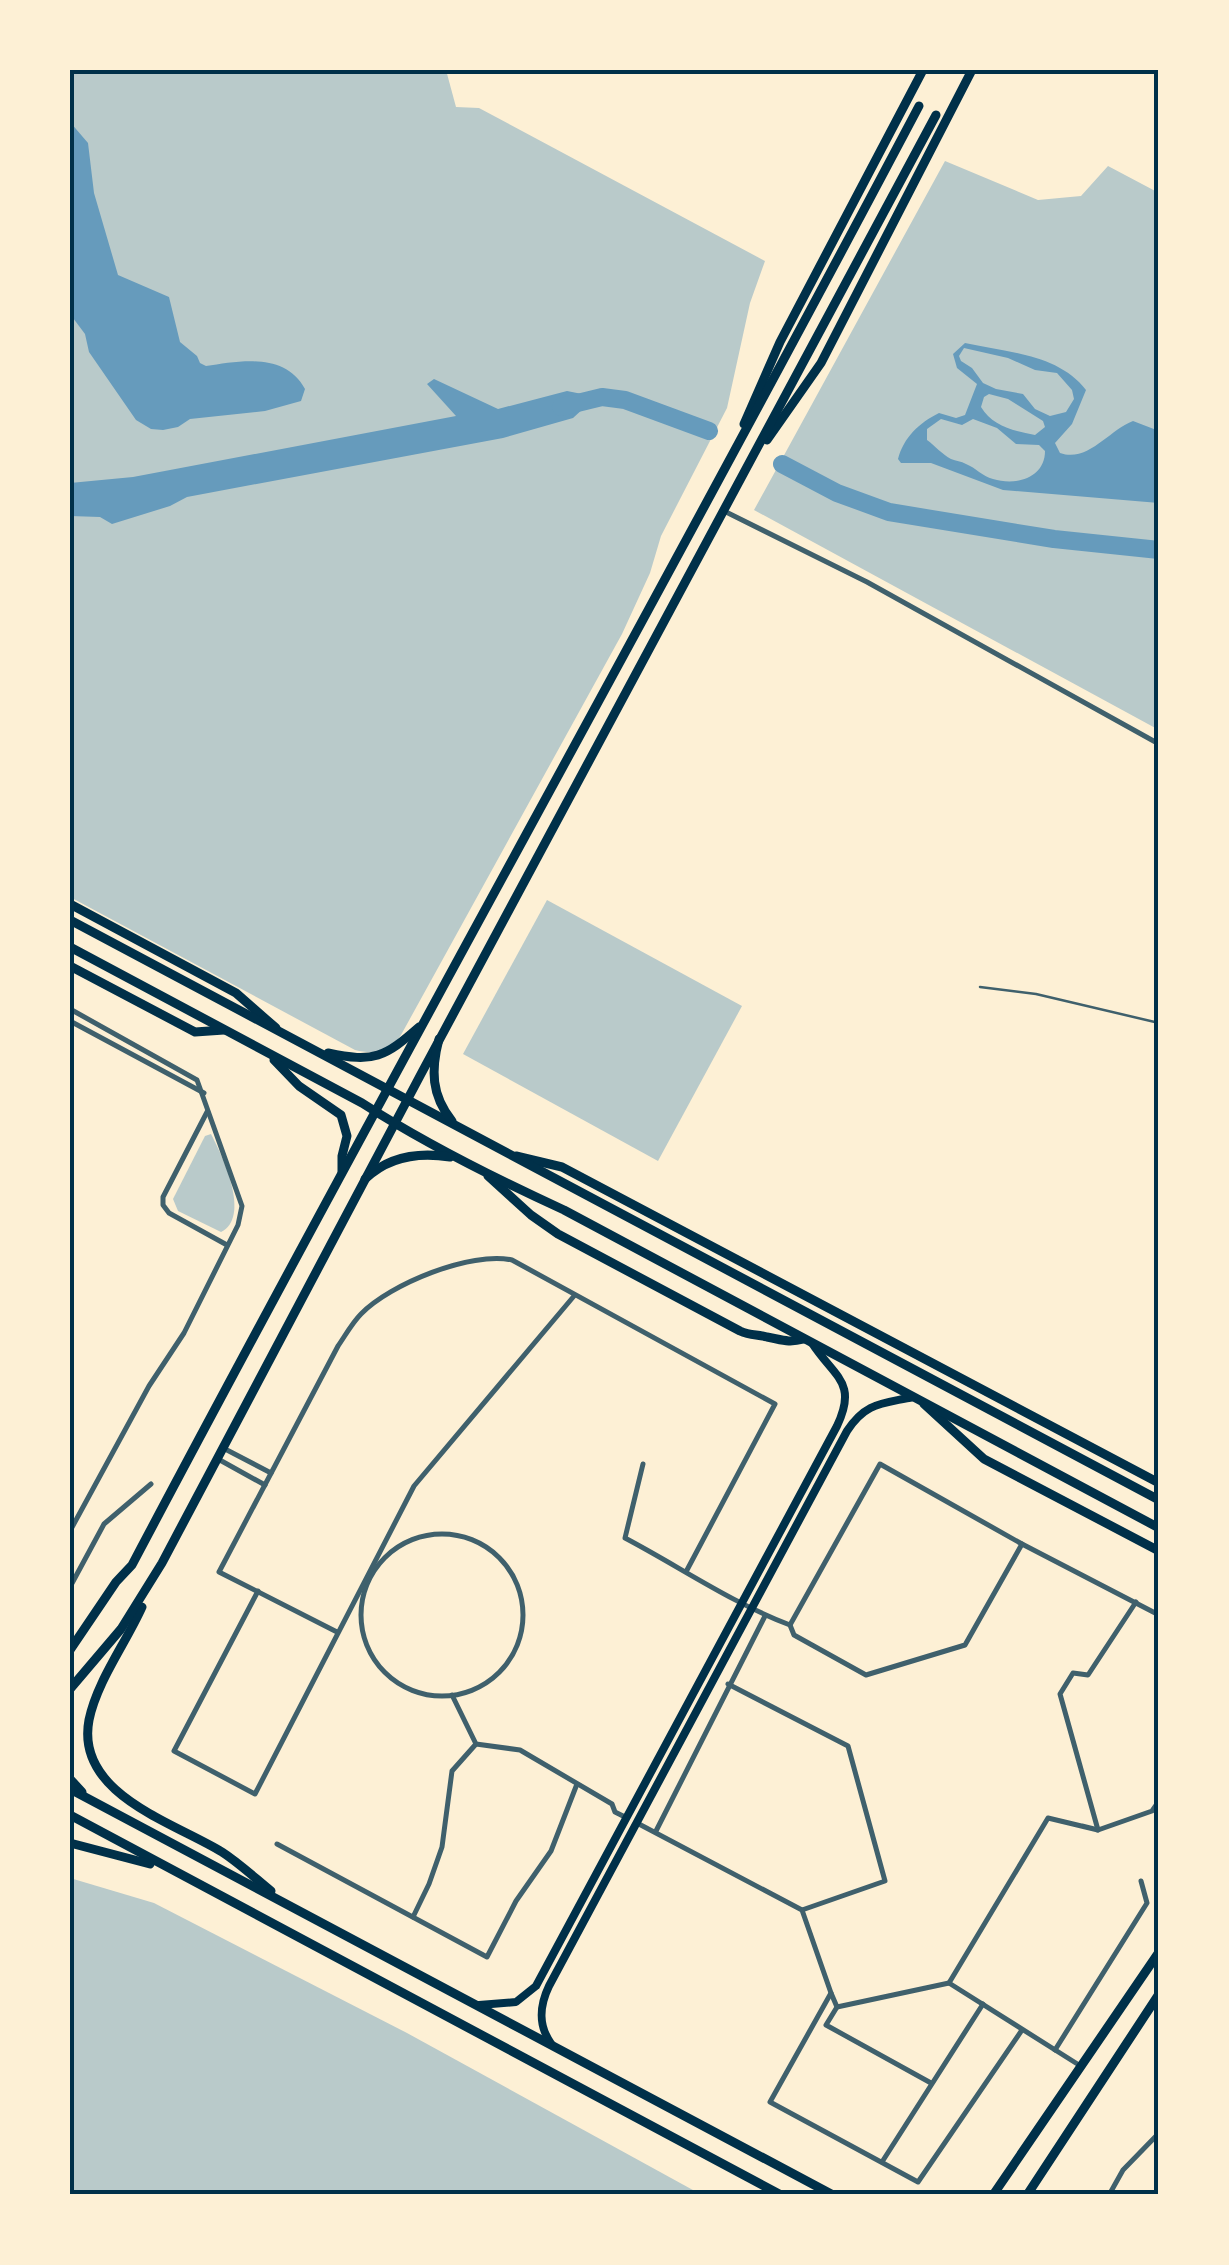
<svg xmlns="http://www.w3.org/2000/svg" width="1229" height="2265" font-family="Signika,sans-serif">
	<rect width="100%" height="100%" fill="#fdf0d5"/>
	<g fill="#b9caca">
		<path d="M70 70H446L456 107 479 108 765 261 750 303 727 408 661 536 650 573 622 634 401 1035C389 1052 375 1055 355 1050L70 897Z"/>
		<polygon points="945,161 1038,200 1081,196 1108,166 1159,193 1159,730 754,510"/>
		<polygon points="547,900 742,1006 658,1161 463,1054"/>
		<path d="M211 1134C223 1157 251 1217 221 1232L178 1211 173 1199 205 1136Z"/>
		<polygon points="70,1878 154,1903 407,2033 702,2195 70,2195"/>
	</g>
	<g fill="#669bbc" fill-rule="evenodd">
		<path d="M70 122 88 143 94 193 118 275 169 297 180 342 197 356 200 363 206 366C240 361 285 352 305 389L301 401 265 411 190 419 178 427 163 430 151 429 136 420 89 352 85 334 70 314Z"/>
		<path d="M965 343C1006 352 1059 354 1086 390L1072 424 1055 443 1060 453C1088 463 1109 430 1133 421L1159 431V503L1003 490 931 463H901L898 459C904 437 919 423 939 413L956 418 965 415 977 384 957 368 953 354ZM964 348 1008 358 1035 370 1057 373 1072 390 1074 399 1066 412 1050 416 1035 409 1023 394 996 389 983 383 972 368 961 361 959 356ZM989 394 1008 399 1043 421 1045 427 1035 435C1014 431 992 426 981 407L984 397ZM941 419 962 425 973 419 997 428 1016 444 1039 445 1045 451C1045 478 1016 486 993 479 982 476 976 468 966 464 961 461 956 461 951 459 943 455 934 445 927 440V429Z"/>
		<polygon points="434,379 498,409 567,391 582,394 585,407 573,418 503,438 187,497 170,506 112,524 100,517 70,516 70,483 133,477 456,416 427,384"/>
	</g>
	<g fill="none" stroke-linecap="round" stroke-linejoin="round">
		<g stroke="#669bbc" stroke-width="18">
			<polyline points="561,407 602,397 625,400 709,431"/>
			<polyline points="782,464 837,493 889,512 1054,539 1159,550"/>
		</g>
		<polyline stroke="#3f606c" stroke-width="2.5" points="980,987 1036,994 1159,1023"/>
		<g stroke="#3f606c" stroke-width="5">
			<polyline points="724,511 867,582 1159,744"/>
			<polyline points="70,1009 197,1080 242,1206 238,1225 184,1333 149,1386 70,1531"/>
			<polyline points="70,1021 204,1093"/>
			<polyline points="207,1112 163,1197 163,1205 169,1213 227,1245"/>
			<polyline points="225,1449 271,1473"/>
			<polyline points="218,1459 265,1485"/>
			<path d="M643 1464 625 1538C680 1567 732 1603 790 1625L794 1635 866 1675 965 1645 1022 1544"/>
			<circle cx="442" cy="1615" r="81"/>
			<polyline points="70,1587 104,1524 151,1484"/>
			<polyline points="258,1591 174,1751 255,1794 414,1486 574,1296"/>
			<polyline points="1136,1602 1088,1675 1073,1673 1060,1694 1098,1830 1152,1811 1159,1801"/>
			<polyline points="790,1625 880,1464 1022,1544 1159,1615"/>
			<path d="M337 1632 219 1572 338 1346C345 1336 352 1323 361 1314 390 1284 471 1251 512 1260L775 1404 687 1570"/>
			<polyline points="728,1684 848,1746 885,1881 802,1910"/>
			<polyline points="452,1695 476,1744 520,1750 612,1804 615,1812 627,1818"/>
			<polyline points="637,1823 802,1910 831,1993 770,2102 918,2182 1022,2030"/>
			<polyline points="656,1831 765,1616"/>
			<polyline points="277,1844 487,1957 516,1901 551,1851 577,1784"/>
			<polyline points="413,1917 429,1884 442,1847 452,1771 476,1744"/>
			<polyline points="949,1983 1048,1818 1098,1830 1082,1826"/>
			<polyline points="831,1993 837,2007 949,1983 1079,2065"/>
			<polyline points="837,2007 826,2025 931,2083"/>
			<polyline points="1055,2050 1147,1903 1141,1881"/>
			<polyline points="882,2162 983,2004"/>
			<polyline points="1109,2195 1123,2170 1159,2133"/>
		</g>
		<g stroke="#003049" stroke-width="8">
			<path d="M479 2005 516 2002 536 1986 837 1426C858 1382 834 1377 812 1343"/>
			<path d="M552 2045C538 2026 539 2007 549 1986L847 1431C866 1402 882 1404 913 1397"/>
		</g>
		<g stroke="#003049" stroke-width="9">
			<polyline points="744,424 780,342 923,70"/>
			<polyline points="767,440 821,363 972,70"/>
			<polyline points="70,904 236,993 276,1028"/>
			<polyline points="70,966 195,1032 224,1030"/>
			<polyline points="516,1156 562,1167 1159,1483"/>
			<path d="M488 1176 531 1215 558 1234 740 1331C751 1336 757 1334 767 1337 783 1340 788 1343 804 1339"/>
			<polyline points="924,1404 984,1459 1159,1551"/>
			<path d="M142 1607C126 1643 97 1681 89 1720 75 1794 173 1822 222 1852 239 1863 255 1878 271 1891"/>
			<path d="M70 1650 116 1582 132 1565C390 1076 661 595 919 106"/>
			<polyline points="70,1689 121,1629 162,1563 421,1074 936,115"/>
			<polyline points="70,1779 82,1792"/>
			<polyline points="70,1789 833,2195"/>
			<polyline points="70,1815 781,2195"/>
			<polyline points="70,1843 150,1864"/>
			<polyline points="993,2195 1159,1952"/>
			<polyline points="1027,2195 1159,1994"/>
		</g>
		<g stroke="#003049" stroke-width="9">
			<polyline points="70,920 1159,1500"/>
			<path d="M70 947 362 1103C426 1144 494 1178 564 1210L1159 1528"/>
			<path d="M439 1039C431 1070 431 1095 452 1121"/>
			<path d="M328 1053C374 1063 385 1057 419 1027"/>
			<polyline points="274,1060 299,1086 341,1115 347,1136 342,1156 342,1171"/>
			<path d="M365 1179C389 1156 419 1152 450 1157"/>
		</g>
	</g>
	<rect width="1229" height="2265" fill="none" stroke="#fdf0d5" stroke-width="145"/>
	<rect x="72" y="72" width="1084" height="2120" fill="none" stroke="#003049" stroke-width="4"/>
</svg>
